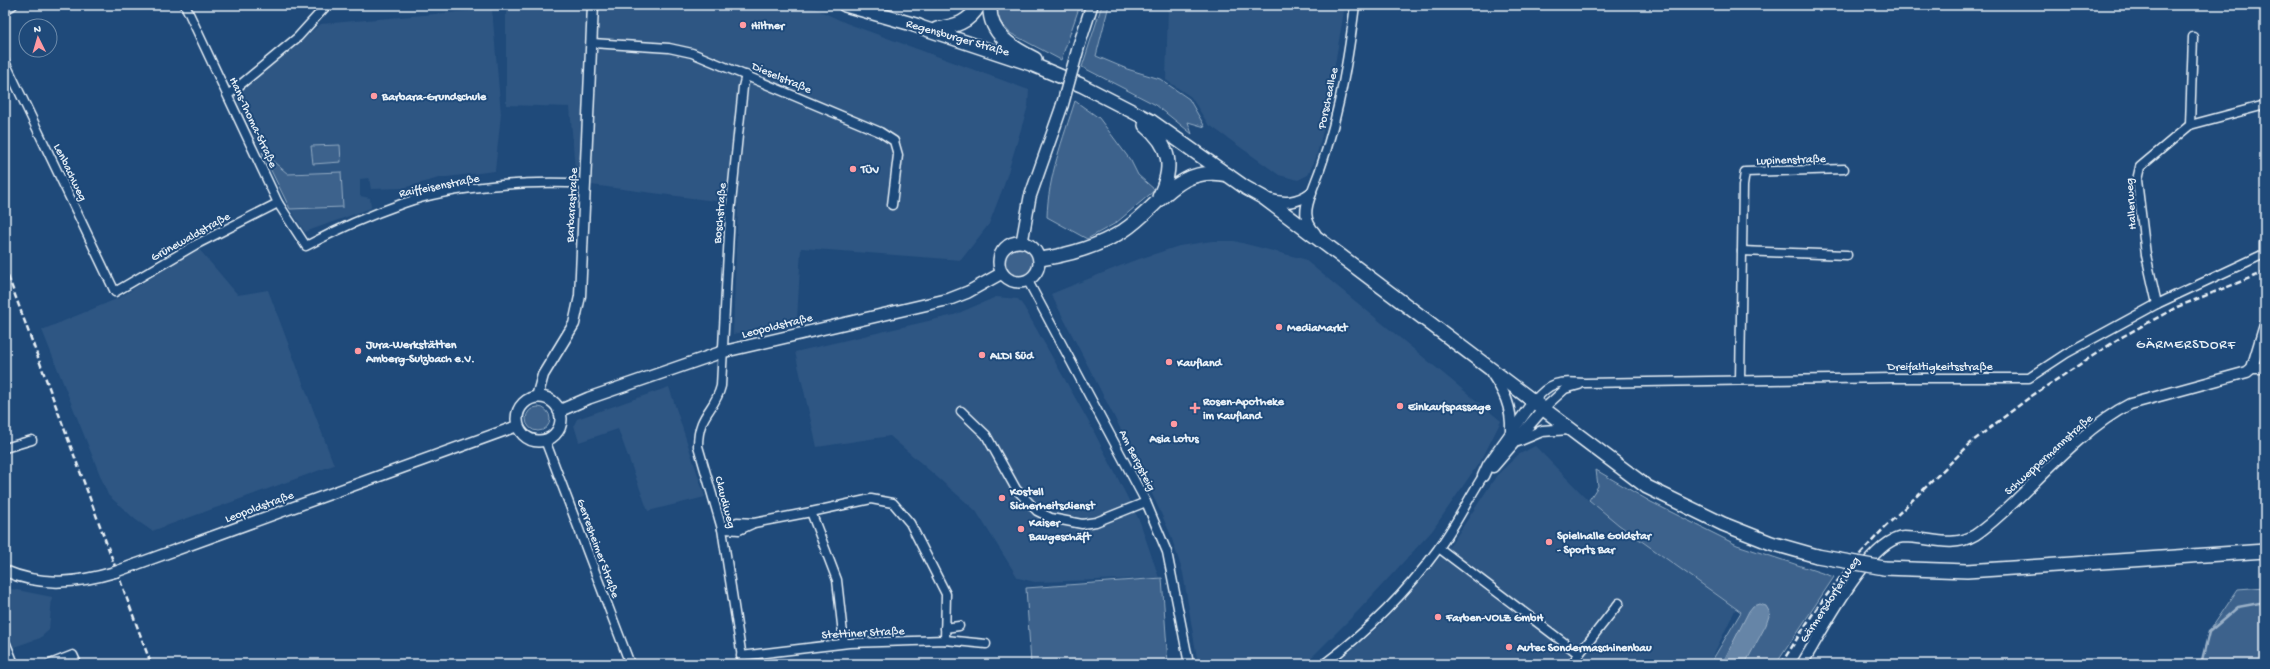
<svg xmlns="http://www.w3.org/2000/svg" width="2270" height="669" font-family="'Gochi Hand',sans-serif">
	<rect width="100%" height="100%" fill="#1f4a7a"/>
	<filter id="ink" filterUnits="userSpaceOnUse"><feTurbulence type="fractalNoise" baseFrequency=".025" numOctaves="2"/><feDisplacementMap in="SourceGraphic" scale="8" xChannelSelector="R" yChannelSelector="G"/><feConvolveMatrix kernelMatrix="1 2 1 2 8 2 1 2 1" color-interpolation-filters="sRGB"/></filter>
	<g filter="url(#ink)">
		<g fill="#2e5683">
			<polygon points="506,5 807,5 846,23 1029,90 1028,106 1004,185 989,224 961,260 801,248 797,320 733,334 738,204 576,183 570,107 506,105"/>
			<polygon points="1168,5 1345,5 1325,123 1316,158 1308,175 1298,180 1279,175 1208,124 1191,97 1166,80"/>
			<polygon points="492,9 501,114 495,171 439,178 403,188 371,189 369,178 360,179 360,196 370,198 371,208 305,232 290,209 288,174 262,152 235,96 321,24"/>
			<polygon points="1212,241 1234,241 1304,259 1501,421 1483,457 1432,531 1359,610 1313,656 1300,664 1198,664 1183,573 1170,533 1136,459 1051,294 1130,262 1179,246"/>
			<polygon points="198,248 238,295 268,290 334,465 152,531 136,520 108,495 42,330 119,298"/>
			<polygon points="996,297 1018,299 1024,307 1091,426 1140,522 1159,578 1035,582 1018,578 976,511 890,436 817,447 795,352 954,315"/>
			<polygon points="669,387 705,497 648,511 618,429 579,442 574,425 577,419"/>
			<polygon points="1535,446 1588,500 1622,527 1736,608 1709,664 1335,664 1385,621 1452,543 1497,475 1518,455"/>
			<polygon points="7,588 52,597 49,630 40,638 14,647 5,624 5,589"/>
		</g>
		<g fill="#3c628c" stroke="#92aac2">
			<polygon points="997,5 1080,5 1061,60 1010,33 996,17"/>
			<polygon points="1102,5 1109,5 1096,56 1127,69 1160,79 1189,99 1205,127 1188,122 1192,134 1156,105 1082,67"/>
			<path d="M1075 101 1099 118 1131 161 1138 175 1155 190 1116 223 1087 239 1047 217C1048 177 1063 139 1075 101Z"/>
			<polygon points="340,145 341,162 313,164 311,146"/>
			<polygon points="262,152 288,174 341,172 343,207 290,209"/>
			<circle cx="1020" cy="262" r="15"/>
			<circle cx="538" cy="419" r="12"/>
			<polygon points="1596,470 1651,502 1737,545 1834,577 1776,664 1710,664 1741,612 1619,525 1589,500 1598,486"/>
			<polygon points="1162,578 1168,663 1031,664 1026,588"/>
			<polygon points="2265,587 2265,664 2201,664 2209,632 2238,589"/>
		</g>
		<polygon fill="#6685a7" stroke="#9ab0c7" points="1759,604 1766,606 1770,613 1766,625 1745,664 1722,664 1749,611 1753,606"/>
		<g fill="none" stroke-linecap="round" stroke-linejoin="round">
			<polyline stroke="#9ab0c7" stroke-width="2.5" points="2201,664 2209,632 2238,607 2265,602"/>
			<defs>
				<g id="minor">
					<path d="M185 5 278 203 306 246C338 229 370 215 404 203 454 186 532 180 585 184"/>
					<polyline points="5,10 13,5"/>
					<polyline points="592,43 669,48 692,53 880,132 894,141 898,155 892,205"/>
					<polyline points="5,62 115,292 195,245 278,203"/>
					<polyline points="228,95 298,37 327,5"/>
					<polyline points="2190,125 2193,37"/>
					<path d="M1311 193C1336 133 1347 69 1355 5"/>
					<polyline points="1742,251 1847,255"/>
					<polyline points="1028,281 1146,502 1167,552 1189,664"/>
					<polyline points="2157,304 2146,255 2137,180 2140,167 2190,125 2265,105"/>
					<polyline points="1740,380 1743,186 1745,172 1844,169"/>
					<path d="M1533 402C1551 381 1558 381 1585 383L1892 378H2029L2067 353 2157 304 2264 254"/>
					<polyline points="1543,409 1565,389 1579,385"/>
					<polyline points="961,411 986,435 1016,489 1037,511 1051,518 1082,524 1096,522 1146,502"/>
					<polyline points="545,440 630,664"/>
					<polyline points="5,448 32,440"/>
					<polyline points="811,512 871,499 893,503 910,523 946,594 945,640"/>
					<polyline points="722,529 737,522 754,523 811,512 837,580 844,643"/>
					<polyline points="725,529 739,530 752,524"/>
					<polyline points="1439,548 1579,654 1619,603"/>
					<polyline points="945,628 959,626"/>
					<polyline points="741,656 849,643 945,640 986,644"/>
					<polyline points="50,664 73,655 77,664"/>
					<path d="M743 664 722 529 698 446C698 413 715 411 721 386L730 213 743 87 746 75"/>
					<path d="M1324 664C1368 631 1406 593 1438 549 1455 527 1468 499 1483 476"/>
					<polyline points="1572,664 1579,654"/>
				</g>
				<g id="tertiary">
					<path d="M1311 193C1305 208 1303 220 1315 233"/>
					<path d="M1268 199C1284 204 1297 203 1311 193"/>
					<polyline points="2265,243 2265,256"/>
					<polyline points="2252,368 2265,325"/>
					<path d="M1491 372C1504 391 1512 407 1511 431"/>
					<polyline points="537,397 543,375 574,324 580,296 593,5"/>
					<polyline points="1518,441 1542,431 1569,429"/>
					<polyline points="1493,467 1543,409"/>
					<polyline points="1483,476 1488,465 1533,402"/>
					<polyline points="137,564 517,426"/>
					<path d="M5 571C42 587 78 583 115 572"/>
					<polyline points="5,644 13,664"/>
					<path d="M1802 664C1820 635 1869 538 1904 537 1928 537 1952 549 1975 535 1989 526 2002 513 2014 502 2048 469 2088 425 2130 404L2247 372 2252 368H2265"/>
				</g>
				<g id="secondary">
					<polyline points="1079,45 1092,5"/>
					<circle cx="1019" cy="262" r="20"/>
					<polyline points="1022,242 1030,197 1062,106"/>
					<circle cx="539" cy="419" r="22"/>
					<polyline points="559,411 589,398 722,352 950,299 968,292 1002,273"/>
				</g>
				<g id="primary">
					<polyline points="845,5 919,26"/>
					<path d="M990 5C988 34 1013 48 1035 59"/>
					<polyline points="911,24 1031,64 1081,85 1151,121 1246,188 1264,198 1647,487 1723,524 1771,543 1817,556"/>
					<path d="M937 29C955 26 969 23 979 5"/>
					<path d="M1145 125C1171 147 1174 167 1159 197"/>
					<path d="M1040 259C1069 255 1097 247 1123 231 1160 207 1177 164 1228 175"/>
					<polyline points="1884,568 1967,571 2265,551"/>
				</g>
			</defs>
			<use href="#minor" stroke="#e8f1f8" stroke-width="11"/>
			<use href="#tertiary" stroke="#e8f1f8" stroke-width="13"/>
			<use href="#secondary" stroke="#e8f1f8" stroke-width="14"/>
			<use href="#primary" stroke="#e8f1f8" stroke-width="16"/>
			<use href="#minor" stroke="#1f4a7a" stroke-width="8"/>
			<use href="#tertiary" stroke="#1f4a7a" stroke-width="10"/>
			<use href="#secondary" stroke="#1f4a7a" stroke-width="11"/>
			<use href="#primary" stroke="#1f4a7a" stroke-width="13"/>
			<g stroke="#e8f1f8" stroke-width="2.5" stroke-dasharray="6 3" stroke-linecap="butt">
				<polyline points="5,268 151,664"/>
				<polyline points="1781,664 1814,612 1848,567 1885,527 1973,441 2030,397 2120,338 2177,307 2265,272"/>
			</g>
			<defs>
				<polyline id="tertiary-bridge" points="115,572 137,564"/>
				<polyline id="secondary-bridge" points="1062,106 1079,45"/>
				<polyline id="primary-bridge" points="1817,556 1884,568"/>
			</defs>
			<use href="#tertiary-bridge" stroke="#e8f1f8" stroke-width="13" stroke-linecap="butt"/>
			<use href="#secondary-bridge" stroke="#e8f1f8" stroke-width="14" stroke-linecap="butt"/>
			<use href="#primary-bridge" stroke="#e8f1f8" stroke-width="16" stroke-linecap="butt"/>
			<use href="#tertiary-bridge" stroke="#1f4a7a" stroke-width="10"/>
			<use href="#secondary-bridge" stroke="#1f4a7a" stroke-width="11"/>
			<use href="#primary-bridge" stroke="#1f4a7a" stroke-width="13"/>
		</g>
	</g>
	<g fill="#ff9aa2" stroke="#1f4a7a" stroke-width="1.5">
		<circle cx="743" cy="25" r="4"/>
		<circle cx="374" cy="96" r="4"/>
		<circle cx="853" cy="169" r="4"/>
		<circle cx="1279" cy="327" r="4"/>
		<circle cx="358" cy="351" r="4"/>
		<circle cx="982" cy="355" r="4"/>
		<circle cx="1169" cy="362" r="4"/>
		<circle cx="1400" cy="406" r="4"/>
		<path d="M1193 402h4v4h4v4h-4v4h-4v-4h-4v-4h4z"/>
		<circle cx="1174" cy="424" r="4"/>
		<circle cx="1002" cy="498" r="4"/>
		<circle cx="1021" cy="529" r="4"/>
		<circle cx="1549" cy="542" r="4"/>
		<circle cx="1438" cy="617" r="4"/>
		<circle cx="1509" cy="647" r="4"/>
	</g>
	<g text-anchor="middle" stroke-width="4" stroke-linejoin="round" paint-order="stroke">
		<g font-size="12" font-weight="bold" fill="#e8f1f8" stroke="#1f4a7a" text-anchor="start">
			<text x="751" y="29">Hiltner</text>
			<text x="382" y="100">Barbara-Grundschule</text>
			<text x="861" y="173">TÜV</text>
			<text x="1287" y="331">MediaMarkt</text>
			<text x="366" y="348">Jura-Werkstätten<tspan x="366" dy="14">Amberg-Sulzbach e.V.</tspan></text>
			<text x="990" y="359">ALDI Süd</text>
			<text x="1177" y="366">Kaufland</text>
			<text x="1203" y="405">Rosen-Apotheke<tspan x="1203" dy="14">im Kaufland</tspan></text>
			<text x="1408" y="410">Einkaufspassage</text>
			<text x="1174" y="442" text-anchor="middle">Asia Lotus</text>
			<text x="1010" y="495">Kostell<tspan x="1010" dy="14">Sicherheitsdienst</tspan></text>
			<text x="1029" y="526">Kaiser<tspan x="1029" dy="14">Baugeschäft</tspan></text>
			<text x="1557" y="539">Spielhalle Goldstar<tspan x="1557" dy="14">- Sports Bar</tspan></text>
			<text x="1446" y="621">Farben-VOLZ GmbH</text>
			<text x="1517" y="651">Autec Sondermaschinenbau</text>
		</g>
		<g font-size="12" fill="#e8f1f8" stroke="#1f4a7a">
			<text transform="translate(958 37) rotate(16)" y="4">Regensburger Straße</text>
			<text transform="translate(782 77) rotate(23)" y="4">Dieselstraße</text>
			<text transform="translate(1327 98) rotate(-78)" y="4">Porscheallee</text>
			<text transform="translate(254 122) rotate(65)" y="4">Hans-Thoma-Straße</text>
			<text transform="translate(1791 159) rotate(-2)" y="4">Lupinenstraße</text>
			<text transform="translate(71 172) rotate(64)" y="4">Lenbachweg</text>
			<text transform="translate(439 185) rotate(-11)" y="4">Raiffeisenstraße</text>
			<text transform="translate(2130 204) rotate(-94)" y="4">Hallerweg</text>
			<text transform="translate(571 205) rotate(-87)" y="4">Barbarastraße</text>
			<text transform="translate(719 213) rotate(-85)" y="4">Boschstraße</text>
			<text transform="translate(190 236) rotate(-29)" y="4">Grünewaldstraße</text>
			<text transform="translate(777 325) rotate(-14)" y="4">Leopoldstraße</text>
			<text x="1940" y="370">Dreifaltigkeitsstraße</text>
			<text transform="translate(2048 454) rotate(-42)" y="4">Schweppermannstraße</text>
			<text transform="translate(1138 460) rotate(63)" y="4">Am Bergsteig</text>
			<text transform="translate(726 502) rotate(75)" y="4">Claudiweg</text>
			<text transform="translate(259 506) rotate(-20)" y="4">Leopoldstraße</text>
			<text transform="translate(599 548) rotate(70)" y="4">Gerresheimer Straße</text>
			<text transform="translate(1829 599) rotate(-57)" y="4">Gärmersdorfer Weg</text>
			<text transform="translate(863 632) rotate(-3)" y="4">Stettiner Straße</text>
		</g>
		<g font-size="14" letter-spacing="1" fill="#e8f1f8" stroke="#1f4a7a">
			<text x="2186" y="348">GÄRMERSDORF</text>
		</g>
	</g>
	<rect width="2270" height="669" fill="none" stroke="#1f4a7a" stroke-width="20"/>
	<rect x="10" y="10" width="2250" height="649" fill="none" stroke="#e8f1f8" stroke-width="1.5" filter="url(#ink)"/>
	<g transform="translate(38 38) rotate(355)"><circle r="19" fill="#1f4a7a" stroke="#6f8dac"/>
	<path d="M0-3L7 15L0 10L-7 15Z" fill="#ff9aa2"/>
	<text y="-6" font-size="11" font-weight="bold" text-anchor="middle" fill="#e8f1f8">N</text>
	</g>
</svg>
